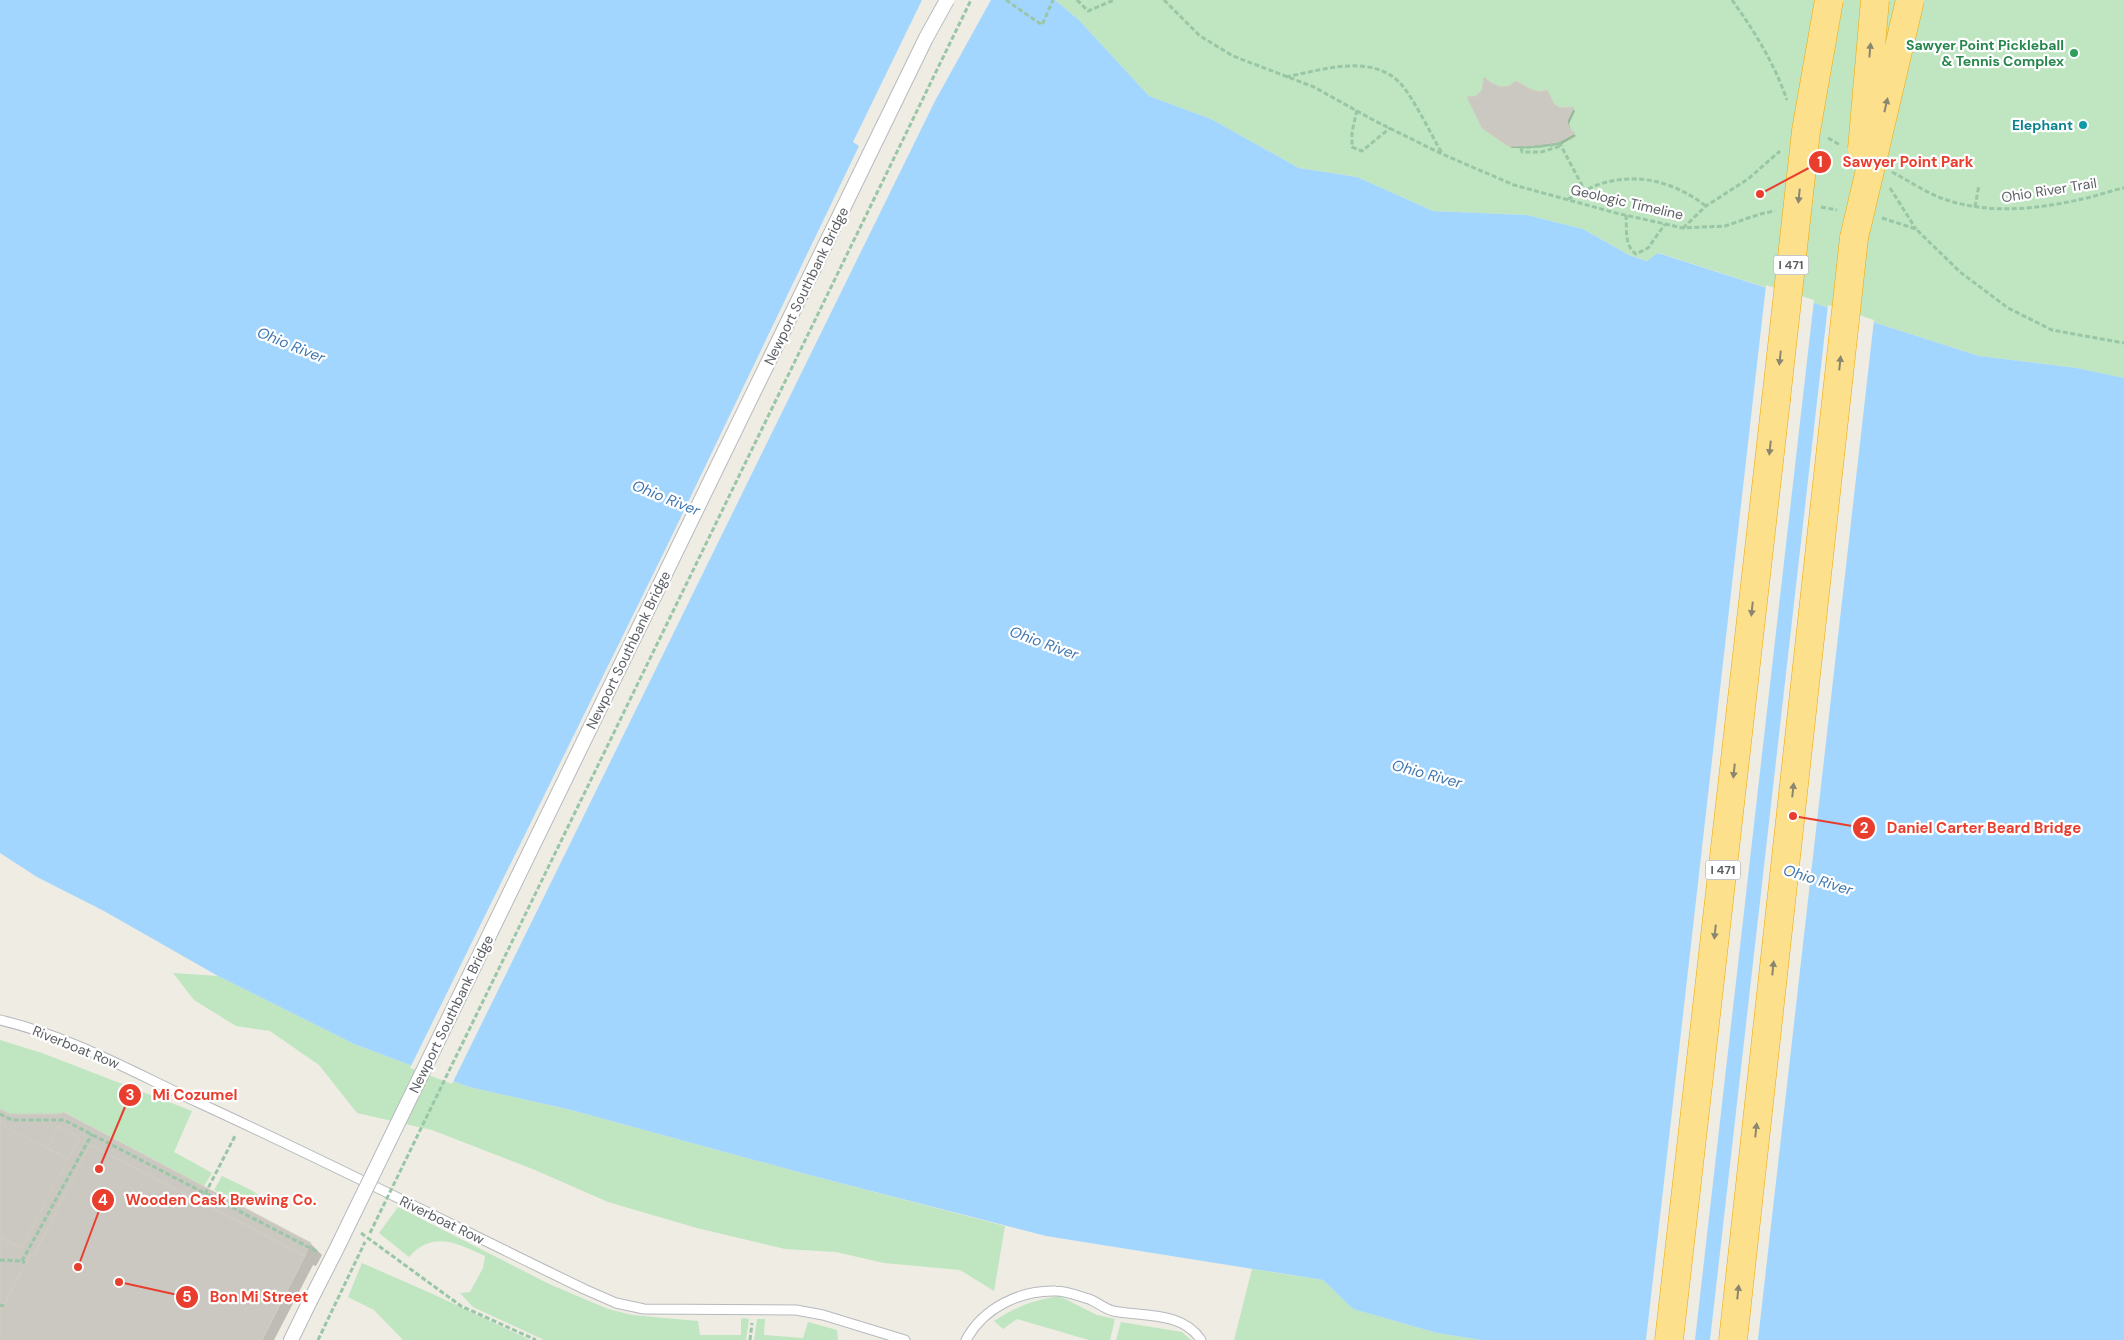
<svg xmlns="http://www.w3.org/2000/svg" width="2124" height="1340" font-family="'DM Sans',sans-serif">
	<rect width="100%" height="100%" fill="#eeece3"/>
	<g fill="#bfe6c0">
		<polygon points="1055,0 2124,0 2124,378 2077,368 1979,356 1659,253 1648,261 1629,255 1583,229 1527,215 1433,211 1357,177 1299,168 1211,119 1149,96 1079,20"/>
		<polygon points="173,973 218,976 354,1044 469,1087 571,1110 813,1176 1005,1226 994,1291 960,1270 884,1263 836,1252 785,1249 697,1228 608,1202 535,1170 432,1130 357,1113 319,1065 270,1031 236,1026 194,1000"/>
		<polygon points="0,1040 42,1053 192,1111 174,1152 212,1173 204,1186 64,1112 62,1114 9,1114 0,1109"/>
		<polygon points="222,1176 251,1190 260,1196 258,1206 248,1202 245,1206 214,1190"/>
		<path d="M398 1207 549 1284 608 1309 632 1315 698 1321 700 1335H741V1319L744 1318 749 1319 746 1340H544L473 1307 460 1293 470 1292 483 1268 485 1256C458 1243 432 1230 409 1257L379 1233Z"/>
		<polygon points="362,1263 435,1295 530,1340 403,1340 374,1310 348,1297"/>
		<polygon points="1252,1269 1323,1280 1353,1309 1437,1333 1481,1340 1234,1340"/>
		<path d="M1059 1296 1097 1315 1115 1319 1110 1340H1089L1017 1319 1003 1329 994 1321C1015 1307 1034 1300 1059 1296Z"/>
		<polygon points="757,1319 765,1319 764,1335 803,1338 808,1322 837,1330 838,1340 754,1340"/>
		<polygon points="1121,1322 1182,1332 1191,1340 1116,1340"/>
	</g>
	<polygon fill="#a2d6ff" points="0,0 1055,0 1079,20 1149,96 1211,119 1299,168 1357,177 1433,211 1527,215 1583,229 1629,255 1647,261 1658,253 1979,356 2077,368 2124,378 2124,1340 1481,1340 1437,1333 1353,1309 1323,1280 1046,1236 813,1176 571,1110 469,1087 354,1044 218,976 104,911 37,877 0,853"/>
	<g fill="#eeece3">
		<polygon points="922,0 991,0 935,101 452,1084 410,1068 666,548 859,146 853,142"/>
		<polygon points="1766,285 1814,300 1695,1340 1646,1340"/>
		<polygon points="1828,305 1874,320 1758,1340 1710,1340"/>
	</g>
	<g fill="#0003">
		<polygon points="1490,84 1501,89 1549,94 1555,107 1559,110 1573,109 1575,111 1569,124 1571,131 1576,136 1562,144 1537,148 1512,148 1486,130 1477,97"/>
		<polygon points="0,1110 9,1115 62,1115 64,1113 311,1244 322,1255 316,1266 313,1265 274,1340 0,1340"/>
	</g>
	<g fill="#cbc8c2" stroke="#d3cdc1">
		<polygon points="1484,77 1491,83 1501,87 1509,86 1516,81 1530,89 1539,92 1547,90 1554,104 1560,108 1574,107 1567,121 1569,128 1575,133 1559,142 1534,146 1508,146 1482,128 1467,97 1476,96 1482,90"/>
		<polygon points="0,1109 9,1114 62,1114 63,1112 311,1243 305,1256 90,1145 33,1257 30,1255 0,1313"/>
		<polygon points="0,1122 6,1125 5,1127 68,1159 22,1248 0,1237"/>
		<polygon points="58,1126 80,1138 68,1159 47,1148"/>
		<polygon points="90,1145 305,1256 262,1340 0,1340 0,1313 30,1255 33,1257"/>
	</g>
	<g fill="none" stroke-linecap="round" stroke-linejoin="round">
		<defs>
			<g id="service">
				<path d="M0 1020C69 1036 131 1071 195 1101 326 1161 454 1226 584 1289L616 1303 644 1309 796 1310 823 1315 905 1340"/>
				<path d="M966 1340C983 1308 1020 1290 1056 1291 1066 1291 1079 1296 1089 1299 1097 1302 1105 1309 1113 1311 1143 1317 1182 1311 1201 1340"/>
			</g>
			<polyline id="pedestrian" points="291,1340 310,1301"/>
			<g id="motorway">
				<polyline points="1669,1340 1776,400"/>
				<polyline points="1733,1340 1854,238"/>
			</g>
		</defs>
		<use href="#service" stroke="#b6b9bd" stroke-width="11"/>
		<use href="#pedestrian" stroke="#b6b9bd" stroke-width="16"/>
		<use href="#motorway" stroke="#f0a601" stroke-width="29"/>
		<g stroke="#99c6a6" stroke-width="3" stroke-dasharray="5 2.5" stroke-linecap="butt">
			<polyline points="1006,0 1042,25 1053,0"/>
			<polyline points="1077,0 1088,11 1114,0"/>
			<polyline points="1164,0 1200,36 1233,56 1314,87 1375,121 1442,154 1514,185 1616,213 1683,228 1725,226 1760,214 1775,211"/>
			<path d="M1732 0C1755 32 1774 63 1787 100"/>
			<path d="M1286 77C1321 70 1371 53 1400 83 1414 98 1431 135 1442 153"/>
			<polyline points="1357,110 1352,132 1352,147 1362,151 1390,128"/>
			<polyline points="1828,138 1840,145"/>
			<polyline points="1559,142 1585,191"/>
			<polyline points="1521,146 1521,148 1560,144"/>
			<polyline points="1521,148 1522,152 1541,152 1561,146"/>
			<path d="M1892 172C1911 182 1929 195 1950 201 1996 215 2045 208 2091 197 2102 194 2113 190 2124 188"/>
			<polyline points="1890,188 1916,229"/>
			<path d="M1568 199C1578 194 1589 188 1600 184 1639 172 1674 182 1706 206"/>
			<polyline points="1821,207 1837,210"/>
			<polyline points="1975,207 1979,185"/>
			<path d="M1626 215C1627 230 1624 245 1636 254L1648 248 1665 224"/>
			<polyline points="1882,218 1916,229 1960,272 2008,308 2052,330 2124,343"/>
			<polyline points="1683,228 1706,206 1748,179 1780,151"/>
			<polyline points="0,1114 12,1120 64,1120 318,1252"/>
			<polyline points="205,1194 236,1134"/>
			<polyline points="361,1233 461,1306 536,1340"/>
			<polyline points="0,1260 22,1261 25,1263"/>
			<polyline points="22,1261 92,1134"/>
			<polyline points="0,1305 4,1306"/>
			<polyline points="318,1340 365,1242"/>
			<polyline points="750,1340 752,1323"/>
		</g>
		<use href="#service" stroke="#fff" stroke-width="9"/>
		<use href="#pedestrian" stroke="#fff" stroke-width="14"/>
		<use href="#motorway" stroke="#fce08c" stroke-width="28"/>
		<defs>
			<polyline id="pedestrian-bridge" points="310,1301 336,1250 926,38 947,0"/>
			<g id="motorway-bridge">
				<polyline points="1862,149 1875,0"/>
				<polyline points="1854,238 1910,0"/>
				<polyline points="1776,400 1806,131 1829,0"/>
			</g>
		</defs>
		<use href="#pedestrian-bridge" stroke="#b6b9bd" stroke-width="16" stroke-linecap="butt"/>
		<use href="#motorway-bridge" stroke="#f0a601" stroke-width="29" stroke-linecap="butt"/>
		<polyline stroke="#99c6a6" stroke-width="3" stroke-dasharray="5 2.5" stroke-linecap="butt" points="370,1233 971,0"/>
		<use href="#pedestrian-bridge" stroke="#fff" stroke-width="14"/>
		<use href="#motorway-bridge" stroke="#fce08c" stroke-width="28"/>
	</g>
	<defs><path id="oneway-solid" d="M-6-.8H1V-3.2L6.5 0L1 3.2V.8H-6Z" transform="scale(1.25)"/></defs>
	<g fill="#8b8670">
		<use href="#oneway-solid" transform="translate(1870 50) rotate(-85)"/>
		<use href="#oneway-solid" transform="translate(1886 105) rotate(-77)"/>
		<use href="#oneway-solid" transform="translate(1799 196) rotate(96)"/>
		<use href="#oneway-solid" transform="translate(1780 358) rotate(96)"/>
		<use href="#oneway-solid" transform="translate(1840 363) rotate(-84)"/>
		<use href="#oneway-solid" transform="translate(1770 448) rotate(96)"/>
		<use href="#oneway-solid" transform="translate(1752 609) rotate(96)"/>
		<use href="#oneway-solid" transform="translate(1734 771) rotate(96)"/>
		<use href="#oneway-solid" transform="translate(1793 790) rotate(-84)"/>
		<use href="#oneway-solid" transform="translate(1715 932) rotate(96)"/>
		<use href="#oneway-solid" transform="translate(1773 968) rotate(-84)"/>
		<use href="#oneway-solid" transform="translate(1756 1130) rotate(-84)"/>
		<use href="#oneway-solid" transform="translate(1738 1292) rotate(-84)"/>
	</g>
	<circle fill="#2e9e5b" stroke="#fff" stroke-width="2" cx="2074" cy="53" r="5"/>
	<circle fill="#0f9aa8" stroke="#fff" stroke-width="2" cx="2083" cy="125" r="5"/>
	<g text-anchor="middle" stroke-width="4.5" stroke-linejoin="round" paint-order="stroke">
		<g fill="#fff" stroke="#8c8f92" stroke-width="1">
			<rect x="1773.5" y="255.5" width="35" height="19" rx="4"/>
			<rect x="1705.5" y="860.5" width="35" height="19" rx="4"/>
		</g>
		<g font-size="12" font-weight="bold" fill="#5b5f64">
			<text x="1791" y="269">I 471</text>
			<text x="1723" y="874">I 471</text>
		</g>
		<g font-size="14" font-weight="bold" fill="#27864d" stroke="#fff" text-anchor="end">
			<text x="2064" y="50">Sawyer Point Pickleball<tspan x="2064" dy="16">&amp; Tennis Complex</tspan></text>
		</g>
		<g font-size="14" font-weight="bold" fill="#0d838f" stroke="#fff" text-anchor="end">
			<text x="2073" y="130">Elephant</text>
		</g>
		<g font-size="14" fill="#5b5f64" stroke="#fff">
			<text transform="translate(2049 190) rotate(-9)" y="5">Ohio River Trail</text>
			<text transform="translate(1627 202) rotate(13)" y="5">Geologic Timeline</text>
			<text transform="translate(806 286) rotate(-64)" y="5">Newport Southbank Bridge</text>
			<text transform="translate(628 650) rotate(-64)" y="5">Newport Southbank Bridge</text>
			<text transform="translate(451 1014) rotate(-64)" y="5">Newport Southbank Bridge</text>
			<text transform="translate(76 1047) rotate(22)" y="5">Riverboat Row</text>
			<text transform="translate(442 1220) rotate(26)" y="5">Riverboat Row</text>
		</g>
		<g font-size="15" font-style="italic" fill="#3f77b1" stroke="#fff">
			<text transform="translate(291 345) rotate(22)" y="5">Ohio River</text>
			<text transform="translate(666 498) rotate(22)" y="5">Ohio River</text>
			<text transform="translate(1044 643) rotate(20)" y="5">Ohio River</text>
			<text transform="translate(1427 774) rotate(15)" y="5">Ohio River</text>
			<text transform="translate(1818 880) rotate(17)" y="5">Ohio River</text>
		</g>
	</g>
	<path fill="none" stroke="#e93d2e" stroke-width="2" d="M1760 194L1820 162M1793 816L1864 828M99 1169L130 1095M78 1267L103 1200M119 1282L187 1297"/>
	<g fill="#e93d2e" stroke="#fff" stroke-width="2">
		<circle cx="1760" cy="194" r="5"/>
		<circle cx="1793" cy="816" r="5"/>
		<circle cx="99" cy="1169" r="5"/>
		<circle cx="78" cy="1267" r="5"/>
		<circle cx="119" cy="1282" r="5"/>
		<circle cx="1820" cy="162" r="12"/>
		<circle cx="1864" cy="828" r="12"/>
		<circle cx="130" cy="1095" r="12"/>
		<circle cx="103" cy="1200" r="12"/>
		<circle cx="187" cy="1297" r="12"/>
	</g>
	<g font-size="15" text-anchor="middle" font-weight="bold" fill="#fff">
		<text x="1820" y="167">1</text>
		<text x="1864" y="833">2</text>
		<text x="130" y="1100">3</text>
		<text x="103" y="1205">4</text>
		<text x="187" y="1302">5</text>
	</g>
	<g font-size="15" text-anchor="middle" font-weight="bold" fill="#e93d2e" stroke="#fff" stroke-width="4.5" stroke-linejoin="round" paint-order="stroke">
		<text x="1908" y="167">Sawyer Point Park</text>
		<text x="1984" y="833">Daniel Carter Beard Bridge</text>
		<text x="195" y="1100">Mi Cozumel</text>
		<text x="221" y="1205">Wooden Cask Brewing Co.</text>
		<text x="259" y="1302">Bon Mi Street</text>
	</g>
</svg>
